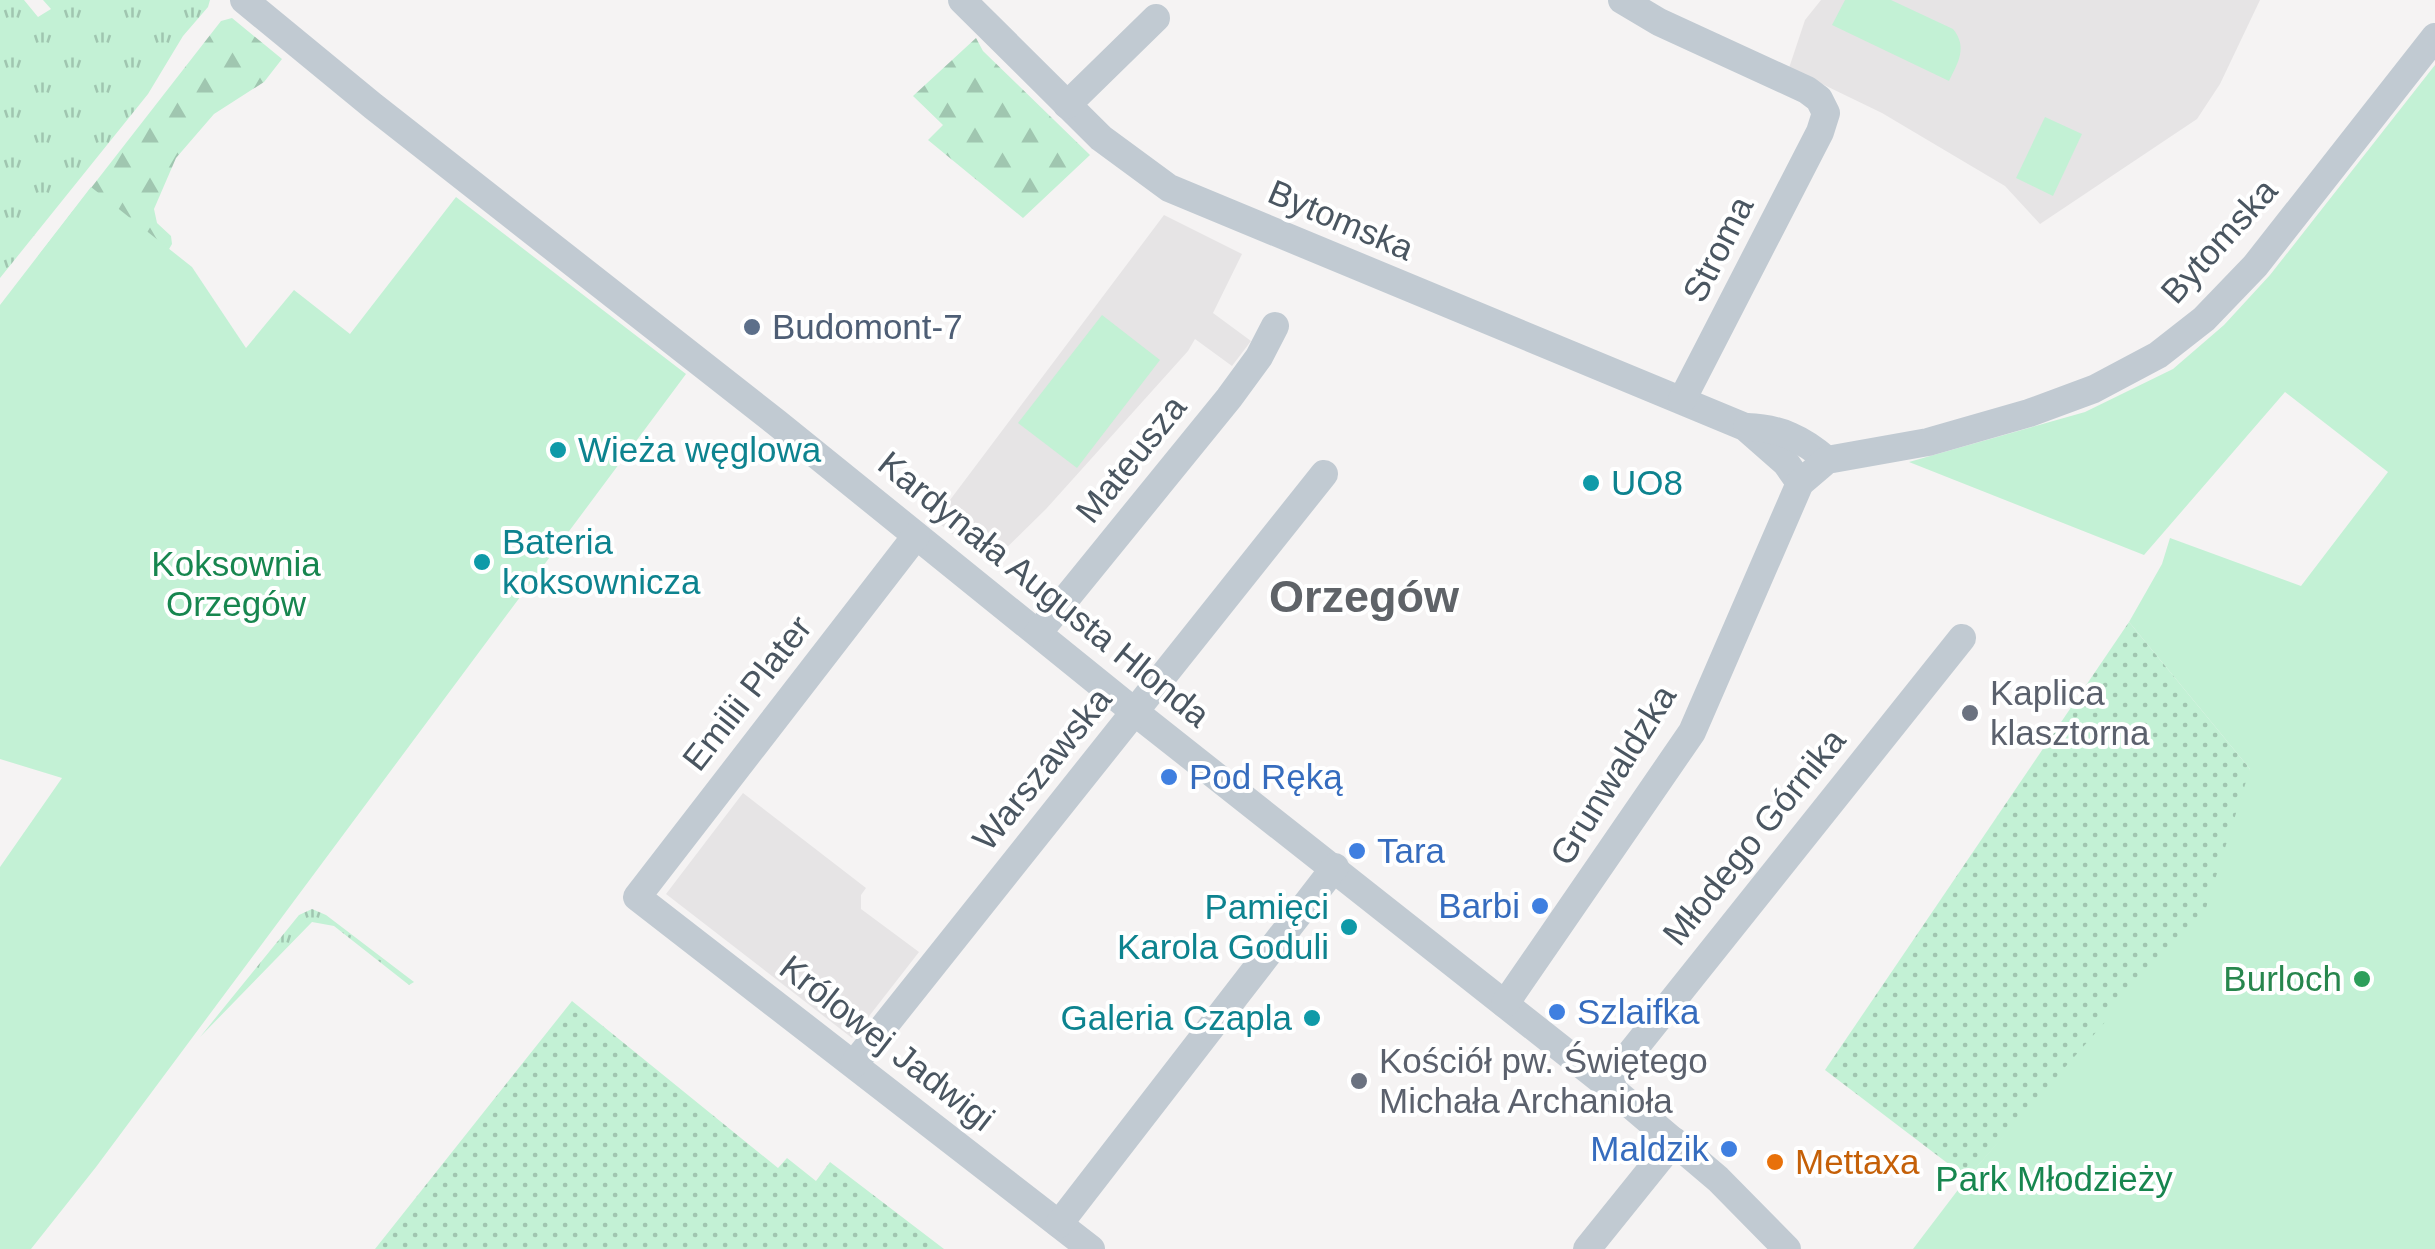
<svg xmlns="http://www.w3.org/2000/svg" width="2435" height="1249" font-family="Helvetica,sans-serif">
	<defs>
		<pattern id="grass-tufts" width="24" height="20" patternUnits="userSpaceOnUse" patternTransform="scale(2.5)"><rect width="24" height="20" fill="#c3f1d5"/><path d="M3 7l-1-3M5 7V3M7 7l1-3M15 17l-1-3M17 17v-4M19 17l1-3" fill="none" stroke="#a0c6b0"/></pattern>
		<pattern id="forest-firs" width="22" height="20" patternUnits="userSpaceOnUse" patternTransform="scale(2.5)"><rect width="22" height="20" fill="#c3f1d5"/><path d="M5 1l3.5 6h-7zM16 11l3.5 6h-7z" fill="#a0c6b0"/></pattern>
		<pattern id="garden-dots" width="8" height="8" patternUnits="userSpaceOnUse" patternTransform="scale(2.5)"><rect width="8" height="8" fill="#c3f1d5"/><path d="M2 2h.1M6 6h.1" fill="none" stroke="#a0c6b0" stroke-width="1.8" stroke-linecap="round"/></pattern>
	</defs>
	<rect width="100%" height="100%" fill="#f5f3f3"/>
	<g fill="#e6e4e5">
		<polygon points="1821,0 2260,0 2220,84 2197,119 2040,224 2005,186 1882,113 1789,68 1805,20"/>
		<polygon points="1164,215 1242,254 1213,313 1251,341 1232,366 1195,339 1188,351 1046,509 990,564 935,520"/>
		<polygon points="743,793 866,888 861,895 861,909 919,952 852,1038 666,894"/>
	</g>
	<g fill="url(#grass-tufts)">
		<polygon points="0,0 24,0 38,17 51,9 43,0 210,0 208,7 183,36 148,94 0,278"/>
		<polygon points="312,909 326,915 414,982 409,985 334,926 312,922 200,1037 299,915"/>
	</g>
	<g fill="url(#forest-firs)">
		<polygon points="232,18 282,59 264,82 214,114 176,158 154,209 157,223 171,236 172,244 162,261 38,256 221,21"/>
		<polygon points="976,38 983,51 1090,155 1023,218 928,140 943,125 913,96"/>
	</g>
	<g fill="#c3f1d5">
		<path d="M1845 0H1891L1953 29C1968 47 1958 63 1949 81L1832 25Z"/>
		<polygon points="2435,65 2435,1249 1913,1249 1967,1178 2043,1090 2250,769 2129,622 2162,564 2170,538 2301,586 2388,472 2285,392 2144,555 1909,462 2085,412 2173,369 2224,325 2270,275"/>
		<polygon points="2045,117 2082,134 2053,196 2016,178"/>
		<polygon points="91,187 192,267 246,348 294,290 350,334 456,197 686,374 96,1167 31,1249 0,1249 0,867 62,778 0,759 0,305"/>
		<polygon points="1102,315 1160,360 1077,468 1018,423"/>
	</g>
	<g fill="url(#garden-dots)">
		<polygon points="2129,622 2250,769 2206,908 1967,1178 1825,1070"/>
		<polygon points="572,1001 778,1168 787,1158 816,1181 830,1162 944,1249 375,1249"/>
	</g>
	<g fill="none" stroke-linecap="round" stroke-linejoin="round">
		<g stroke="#c1cad2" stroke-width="28">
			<polyline points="244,0 373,106 777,423 1136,713 1606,1084 1718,1179 1787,1249"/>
			<polyline points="962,0 1101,138 1169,188 1745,427 1786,463 1800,483"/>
			<polyline points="1622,0 1659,22 1807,90 1819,99 1826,113 1820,132 1682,400"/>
			<polyline points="1067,105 1156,18"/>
			<path d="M1747 427C1780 428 1803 439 1827 460"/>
			<polyline points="916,536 637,897 1091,1249"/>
			<polyline points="1038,633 1229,398 1259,357 1275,326"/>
			<polyline points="1505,1004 1692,732 1800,483 1827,460 1928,442 2029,413 2094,389 2158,355 2204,319 2255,266 2435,37"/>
			<polyline points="854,1064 1324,474"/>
			<polyline points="1606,1084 1962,638"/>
			<polyline points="1059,1224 1335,867"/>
			<polyline points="1587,1249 1674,1141"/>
		</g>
	</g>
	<circle fill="#5c6f8a" stroke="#fff" stroke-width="4" cx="752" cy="327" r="10"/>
	<g fill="#0f9aa8" stroke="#fff" stroke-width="4">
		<circle cx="558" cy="450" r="10"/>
		<circle cx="1591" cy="483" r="10"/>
		<circle cx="482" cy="562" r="10"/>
		<circle cx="1349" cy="927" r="10"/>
		<circle cx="1312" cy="1018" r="10"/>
	</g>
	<g fill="#6b7280" stroke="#fff" stroke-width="4">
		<circle cx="1970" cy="713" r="10"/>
		<circle cx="1359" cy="1081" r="10"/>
	</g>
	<g fill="#3f7fe0" stroke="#fff" stroke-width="4">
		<circle cx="1169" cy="777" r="10"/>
		<circle cx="1357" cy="851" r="10"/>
		<circle cx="1540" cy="906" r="10"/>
		<circle cx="1557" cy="1012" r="10"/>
		<circle cx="1729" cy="1149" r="10"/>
	</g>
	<circle fill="#2e9e5b" stroke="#fff" stroke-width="4" cx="2362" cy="979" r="10"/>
	<circle fill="#e8710a" stroke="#fff" stroke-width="4" cx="1775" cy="1162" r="10"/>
	<g text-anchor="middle" stroke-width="8" stroke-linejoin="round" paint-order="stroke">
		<g font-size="35" fill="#4a5661" stroke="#fff">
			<text transform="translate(1341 220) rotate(23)" y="12">Bytomska</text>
			<text transform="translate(2219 241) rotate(-48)" y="12">Bytomska</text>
			<text transform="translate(1718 249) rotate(-63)" y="12">Stroma</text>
			<text transform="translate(1131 459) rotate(-51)" y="12">Mateusza</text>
			<text transform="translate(1044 589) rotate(39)" y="12">Kardynała Augusta Hlonda</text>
			<text transform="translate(747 693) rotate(-52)" y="12">Emilii Plater</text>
			<text transform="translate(1042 769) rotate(-51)" y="12">Warszawska</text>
			<text transform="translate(1613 775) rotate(-58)" y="12">Grunwaldzka</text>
			<text transform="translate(1754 837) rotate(-51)" y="12">Młodego Górnika</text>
			<text transform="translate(887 1043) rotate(38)" y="12">Królowej Jadwigi</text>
		</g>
		<g font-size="35" fill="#4e5e75" stroke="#fff" text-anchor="start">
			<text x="772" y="339">Budomont-7</text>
		</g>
		<g font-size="35" fill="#0d838f" stroke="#fff" text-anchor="start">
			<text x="578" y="462">Wieża węglowa</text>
			<text x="1611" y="495">UO8</text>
			<text x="502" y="554">Bateria<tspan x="502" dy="40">koksownicza</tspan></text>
			<text x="1329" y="919" text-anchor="end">Pamięci<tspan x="1329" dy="40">Karola Goduli</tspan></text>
			<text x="1292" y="1030" text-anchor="end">Galeria Czapla</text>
		</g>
		<g font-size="35" fill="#17864f" stroke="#fff">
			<text x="236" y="576">Koksownia<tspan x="236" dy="40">Orzegów</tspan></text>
			<text x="2054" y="1191">Park Młodzieży</text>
		</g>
		<g font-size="35" fill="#5b616d" stroke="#fff" text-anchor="start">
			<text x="1990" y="705">Kaplica<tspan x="1990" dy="40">klasztorna</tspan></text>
			<text x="1379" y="1073">Kościół pw. Świętego<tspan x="1379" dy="40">Michała Archanioła</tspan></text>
		</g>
		<g font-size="35" fill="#366cbe" stroke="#fff" text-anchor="start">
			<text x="1189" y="789">Pod Ręką</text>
			<text x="1377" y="863">Tara</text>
			<text x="1520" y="918" text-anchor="end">Barbi</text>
			<text x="1577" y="1024">Szlaifka</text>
			<text x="1709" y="1161" text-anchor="end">Maldzik</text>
		</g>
		<g font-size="35" fill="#27864d" stroke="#fff" text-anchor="end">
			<text x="2342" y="991">Burloch</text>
		</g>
		<g font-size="35" fill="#c56008" stroke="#fff" text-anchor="start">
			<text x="1795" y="1174">Mettaxa</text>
		</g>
		<g font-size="45" font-weight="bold" fill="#5f6368" stroke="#fff">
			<text x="1364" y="612">Orzegów</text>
		</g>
	</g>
</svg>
